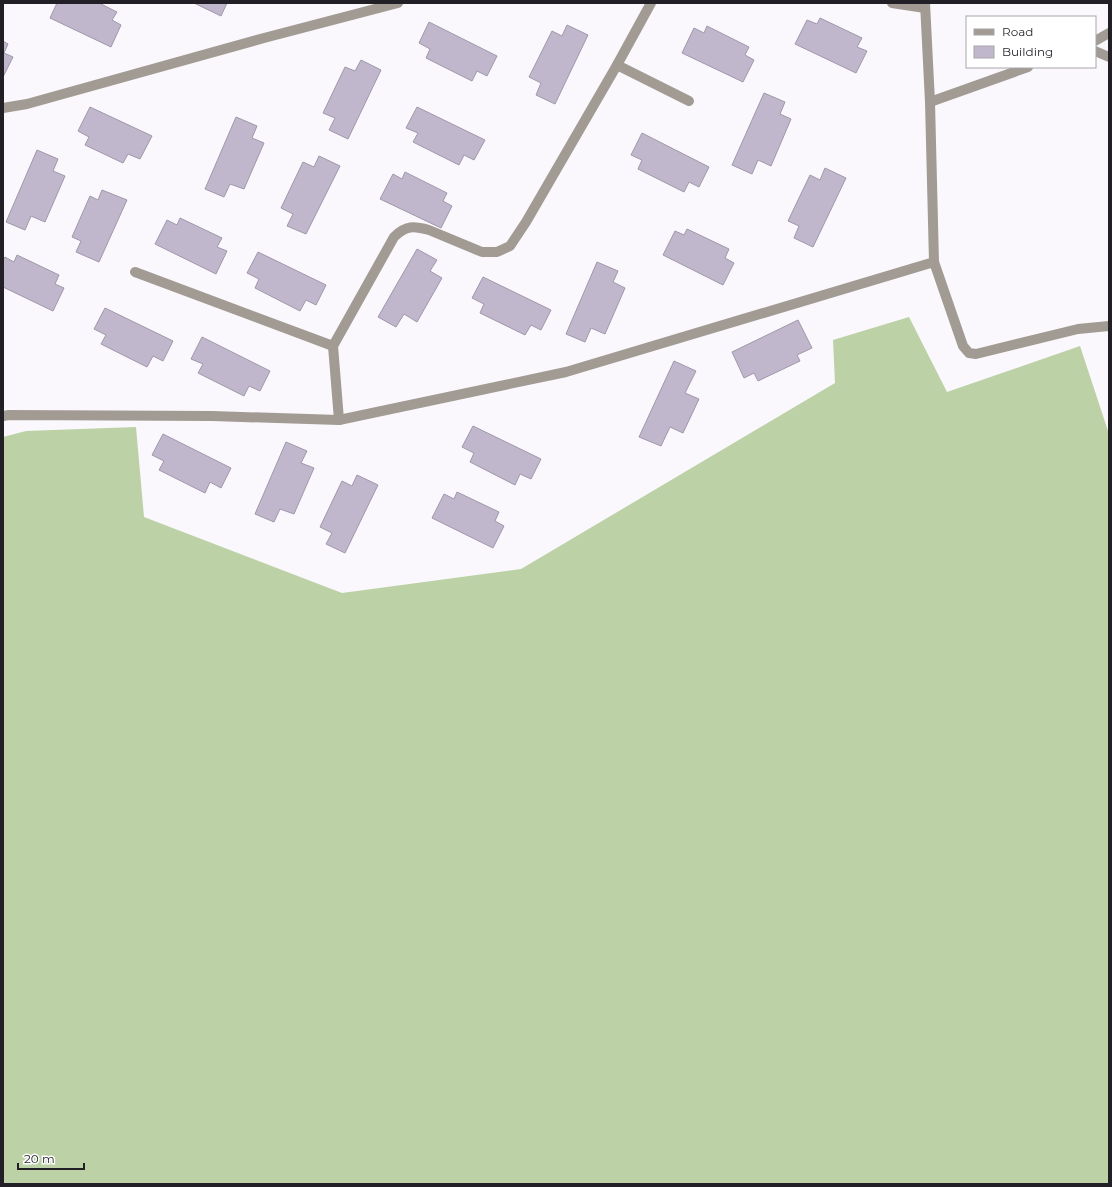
<svg xmlns="http://www.w3.org/2000/svg" width="1112" height="1187" font-family="Montserrat,sans-serif">
	<rect width="100%" height="100%" fill="#faf8fc"/>
	<polygon fill="#bcd1a6" points="909,317 947,392 1080,346 1109,434 1109,1184 3,1184 3,437 26,431 136,427 144,517 342,593 521,569 835,383 833,340"/>
	<g fill="#c0b7cc" stroke="#9f97aa">
		<polygon points="57,3 99,3 117,12 112,20 121,25 111,47 50,18"/>
		<polygon points="194,3 227,3 221,16"/>
		<polygon points="820,18 862,38 857,47 867,51 856,73 795,44 807,20 817,24"/>
		<polygon points="429,22 497,56 487,76 477,71 472,81 426,58 430,49 419,43"/>
		<polygon points="567,25 588,35 555,104 536,95 541,83 529,77 552,31 562,36"/>
		<polygon points="707,26 749,47 745,55 754,60 743,82 682,53 694,28 704,33"/>
		<polygon points="3,41 8,44 4,53 13,57 3,77"/>
		<polygon points="361,60 381,70 348,139 329,130 335,118 323,113 345,67 355,71"/>
		<polygon points="764,93 785,102 780,114 791,119 771,166 758,160 752,174 732,165"/>
		<polygon points="90,107 152,136 140,159 128,154 123,163 85,145 89,137 78,131"/>
		<polygon points="417,107 485,140 474,160 464,155 459,165 413,142 418,133 406,128"/>
		<polygon points="236,117 257,126 252,138 264,143 244,189 230,184 224,197 205,189"/>
		<polygon points="642,133 709,167 699,187 689,182 684,192 638,169 642,160 631,155"/>
		<polygon points="37,150 58,159 53,171 65,176 45,222 31,216 25,230 6,222"/>
		<polygon points="319,156 340,166 306,234 287,226 293,214 281,208 303,162 314,167"/>
		<polygon points="825,168 846,178 813,247 794,238 799,226 788,221 810,175 820,180"/>
		<polygon points="405,172 447,193 443,201 452,206 441,228 380,199 393,174 402,179"/>
		<polygon points="102,190 127,200 99,262 76,252 81,241 72,237 90,196 98,200"/>
		<polygon points="180,218 222,238 217,247 227,251 216,274 155,244 167,220 177,225"/>
		<polygon points="687,229 729,249 725,258 734,263 723,285 663,255 675,231 684,235"/>
		<polygon points="417,249 437,260 430,271 442,278 417,322 404,314 396,327 378,317"/>
		<polygon points="258,252 326,285 316,305 306,300 300,311 255,288 259,279 247,273"/>
		<polygon points="17,255 59,275 55,284 64,288 53,311 3,287 3,260 5,257 14,262"/>
		<polygon points="597,262 618,271 613,282 625,288 605,334 591,328 585,342 566,334"/>
		<polygon points="483,277 551,310 541,330 531,325 525,335 480,313 484,304 472,298"/>
		<polygon points="105,308 173,341 163,361 153,356 147,367 101,344 106,335 94,329"/>
		<polygon points="798,320 812,348 797,355 800,361 758,381 754,373 744,378 732,352"/>
		<polygon points="202,337 270,371 260,391 249,386 244,396 198,373 203,364 191,359"/>
		<polygon points="674,361 696,371 685,393 699,399 683,433 670,427 661,446 639,437"/>
		<polygon points="473,426 541,459 531,479 520,474 515,485 470,462 474,453 462,447"/>
		<polygon points="163,434 231,468 221,488 210,482 205,493 159,470 164,461 152,455"/>
		<polygon points="286,442 307,451 301,463 314,468 294,514 280,509 274,522 255,514"/>
		<polygon points="357,475 378,485 345,553 326,544 332,533 320,527 342,481 352,486"/>
		<polygon points="457,492 499,512 495,521 504,526 493,548 432,518 444,494 454,499"/>
	</g>
	<g fill="none" stroke-linecap="round" stroke-linejoin="round">
		<g stroke="#a29b94" stroke-width="10">
			<polyline points="892,3 925,8"/>
			<polyline points="925,3 930,102 1028,67"/>
			<polyline points="1095,41 1109,33"/>
			<polyline points="1095,51 1109,57"/>
			<polyline points="617,65 689,101"/>
			<polyline points="3,108 27,104 264,38 398,3"/>
			<polyline points="934,262 963,346 969,353 976,354 1078,329 1109,326"/>
			<path d="M135 272 333 346 394 237C406 225 414 226 429 230L482 252H497L510 246 526 222 617 65 651 3"/>
			<polyline points="333,346 339,420"/>
			<polyline points="3,416 9,415 212,416 339,420 566,372 934,262 930,102"/>
		</g>
	</g>
	<rect width="1112" height="1187" fill="none" stroke="#221f26" stroke-width="8"/>
	<rect x="966" y="16" width="130" height="52" fill="#ffffff" stroke="#a7a5a8"/>
	<rect x="974" y="29" width="20" height="6" fill="#a29b94" stroke="#a7a5a8"/>
	<text x="1002" y="36" font-size="12" fill="#221f26">Road</text>
	<rect x="974" y="46" width="20" height="12" fill="#c0b7cc" stroke="#a7a5a8"/>
	<text x="1002" y="56" font-size="12" fill="#221f26">Building</text>
	<path d="M18 1163v6h66v-6" fill="none" stroke="#221f26" stroke-width="2"/>
	<text x="24" y="1163" font-size="12" fill="#221f26" stroke="#ffffff" stroke-width="3" paint-order="stroke">20 m</text>
</svg>
